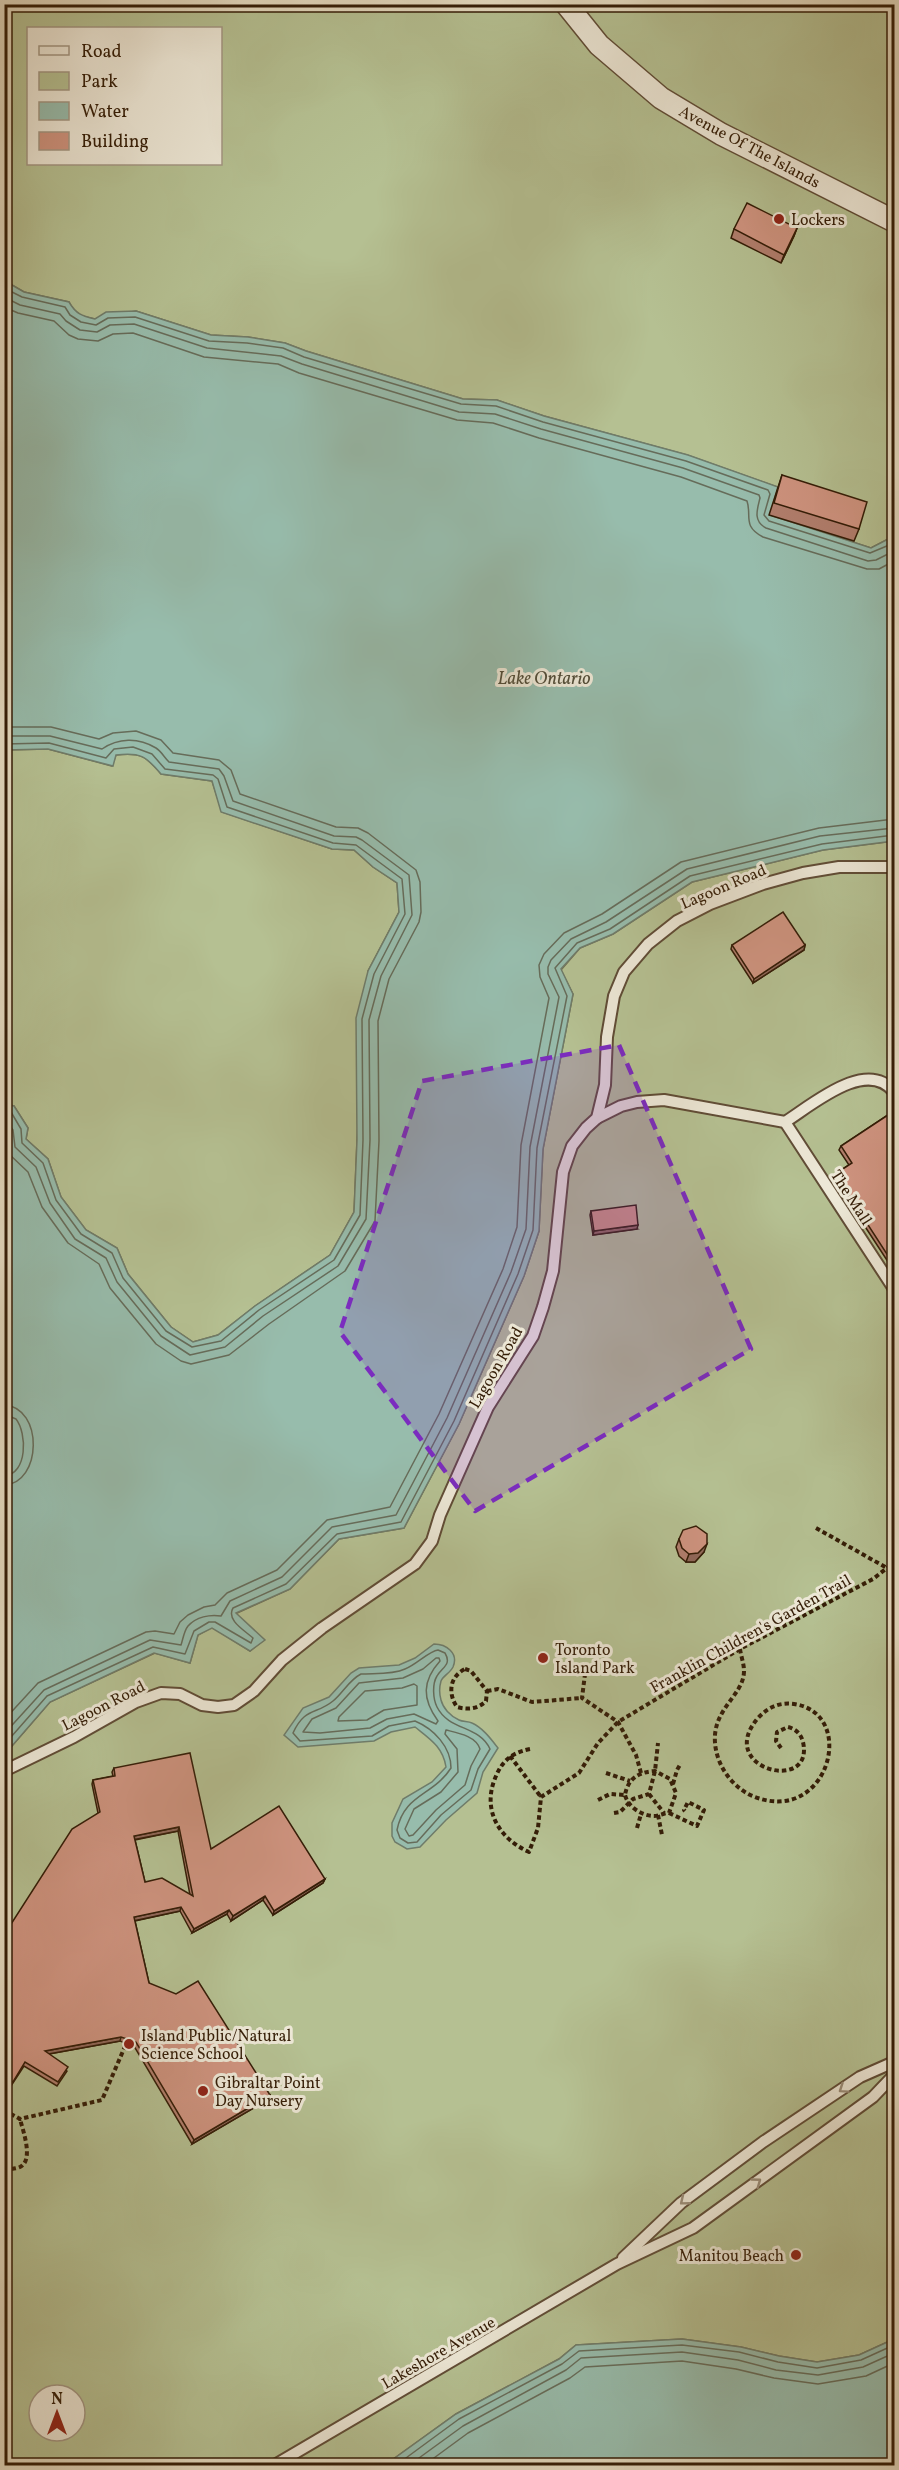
<svg xmlns="http://www.w3.org/2000/svg" width="899" height="2470" font-family="Vollkorn,serif">
	<rect width="100%" height="100%" fill="#e4dbc1"/>
	<filter id="stains"><feTurbulence type="fractalNoise" baseFrequency=".00333" numOctaves="4"/><feColorMatrix values="0 0 0 0 .2 0 0 0 0 .09 0 0 0 0 .02 0 0 0 .5 -.17"/></filter>
	<radialGradient id="worn" r=".72"><stop offset=".6" stop-color="#630" stop-opacity="0"/><stop offset="1" stop-color="#630" stop-opacity=".3"/></radialGradient>
	<g fill="#b5c092" stroke="#746e4c" stroke-width="1.5" fill-rule="evenodd">
		<path d="M4 5H894V536L871 548 769 515 777 487 687 455 544 416 497 400 463 399 306 351 285 343 248 337 211 335 136 311 95 319 82 316 74 311 69 302 24 292 5 281ZM28 28H220V164H28Z"/>
		<path d="M48 749 112 766 116 755C140 752 146 756 161 774L212 781 222 812 332 849 354 850 373 867 397 883 399 912 368 971 357 1140 354 1212 330 1255 255 1306 218 1335 193 1342 171 1327 128 1274 117 1248 86 1230 61 1197 48 1159 26 1139 28 1128 14 1106 5 1104 4 750Z"/>
		<path d="M894 841V2339L859 2355 817 2362 779 2356 741 2347 682 2339 576 2345 559 2359 456 2414 385 2465 5 2466V1754L50 1702 155 1653 190 1663 198 1635 212 1627 250 1651 264 1640 235 1614 290 1589 339 1539 404 1528 459 1424 524 1276 539 1231 543 1149 573 994 561 970 580 948 613 934 692 882 823 850ZM39 2395H75V2431H39Z"/>
		<polygon points="4,1423 10,1435 7,1464 5,1467"/>
	</g>
	<g fill="#97bcac" stroke="#6f7c6a" stroke-width="1.5">
		<path d="M5 281 24 292 69 302C76 314 82 316 95 319L106 312 136 311 211 335 248 337 285 343 306 351 463 399 497 400 544 416 688 455 778 487 770 515 871 548 894 536V841L823 850 692 882 613 934 580 948 561 969 573 994 543 1149 539 1231 524 1276 459 1424 404 1528 339 1539 290 1589 236 1613 265 1640 250 1651 212 1628 198 1635 190 1663 154 1653 50 1702 5 1754 4 1467 7 1464 10 1435 5 1423V1104L14 1106 28 1128 26 1139 48 1159 61 1197 86 1230 117 1248 128 1274 171 1327 193 1342 218 1335 255 1306 330 1255 354 1212 357 1140 356 1018 368 971 399 912 397 883 373 867 354 850 332 849 221 812 212 781 161 774C146 756 140 752 116 755L113 766 48 749 5 750Z"/>
		<path d="M434 1644C446 1644 459 1653 453 1667 450 1673 443 1676 441 1681 439 1688 439 1693 441 1700 443 1708 450 1716 459 1720 463 1722 468 1721 472 1723 483 1728 491 1739 498 1748L483 1772 477 1793 446 1820 420 1847 407 1849 395 1842 392 1836V1823L403 1799 432 1782 446 1767C443 1747 430 1739 415 1727L391 1732 374 1741 298 1747 284 1735 303 1708 329 1697 351 1673 359 1668 399 1665 415 1658Z"/>
		<polygon points="682,2339 741,2347 779,2356 817,2362 859,2355 894,2339 894,2465 385,2465 456,2414 559,2359 576,2345"/>
	</g>
	<g fill="none" stroke-linecap="round" stroke-linejoin="round">
		<g stroke="#666c5a" stroke-width="1.5">
			<polyline points="4,288 22,297 65,307 70,315 81,322 96,325 108,318 135,317 209,341 247,343 283,348 304,357 461,404 496,406 543,422 686,461 768,490 770,494 764,515 769,521 870,553 894,543"/>
			<path d="M4 297 20 305 60 314 66 321 80 330 97 332 110 325 134 324 207 348 281 356 302 364 459 412 495 414 541 429 683 468 759 495 760 498C757 510 753 521 766 528L868 561 876 560 894 551"/>
			<path d="M4 307 18 313 54 321 69 335 78 339 98 341 113 334 133 333 204 357 278 364 299 373 457 420 493 423 539 438 681 477 747 501C752 516 742 526 763 537L867 569H879L894 561"/>
			<polyline points="4,727 51,727 99,739 113,733 136,731 161,740 173,753 219,760 231,770 240,794 336,827 358,828 368,833 416,870 420,882 421,912 419,922 389,979 378,1021 379,1141 375,1221 345,1271 269,1324 229,1355 191,1364 181,1361 156,1344 110,1288 99,1264 68,1243 42,1207 28,1172 9,1154 4,1145"/>
			<path d="M4 736H50L102 749C118 738 138 737 156 748 161 751 164 757 169 762L219 769 224 776 233 801 334 836 356 837 362 840 409 875 412 915 381 976 369 1020 370 1140 366 1219 338 1266 263 1316 225 1347 190 1355 161 1336 117 1282 106 1258 75 1239 50 1203 36 1167 15 1147 13 1130 4 1118"/>
			<polyline points="4,744 49,743 106,758 114,749 133,747 152,754 165,769 213,775 218,779 227,807 333,843 356,845 402,879 405,914 374,974 362,1019 363,1140 360,1215 334,1260 259,1310 221,1341 192,1347 166,1331 123,1278 112,1253 81,1234 56,1200 43,1163 22,1143 21,1129 11,1112 4,1110"/>
			<path d="M4 1405C44 1407 42 1484 4 1485"/>
			<path d="M4 1414 16 1419C27 1433 28 1474 4 1476"/>
			<path d="M438 1650 445 1653C452 1665 442 1667 437 1676 432 1684 433 1699 437 1707 449 1731 479 1725 490 1749L478 1769 471 1790 441 1815 417 1842 408 1843 400 1838 397 1830C404 1794 433 1796 451 1768 451 1747 434 1729 415 1721L389 1726 372 1736 300 1741 293 1733C305 1707 316 1715 333 1701 343 1693 349 1680 361 1674 374 1673 392 1675 405 1669 416 1665 429 1651 438 1650Z"/>
			<path d="M436 1658H439L440 1661C422 1681 422 1699 438 1721L436 1724 414 1714 387 1719 370 1728 320 1733 303 1732 312 1719 336 1708 359 1683 403 1678 423 1669Z"/>
			<polygon points="414,1684 417,1686 417,1705 384,1710 367,1720 338,1721 339,1717 365,1691 402,1688"/>
			<polyline points="4,1720 38,1683 146,1632 155,1631 174,1634 180,1622 188,1615 204,1607 215,1605 227,1593 277,1570 327,1520 390,1507 439,1414 503,1269 517,1227 521,1145 549,998 540,977 539,965 544,954 564,933 602,914 681,862 819,828 894,819"/>
			<path d="M446 1730C458 1733 476 1736 480 1749L471 1766 465 1785 436 1810 413 1835 409 1836 405 1829 414 1809 441 1792 458 1772 457 1749 445 1734Z"/>
			<path d="M4 1734 44 1690 150 1640 181 1645C183 1639 184 1631 188 1626 196 1617 210 1614 221 1616L230 1601 282 1577 332 1527 396 1515 447 1418 511 1272 526 1229 530 1147 559 997 548 974V967L551 960 571 939 606 922 687 869 820 836 894 828"/>
			<path d="M4 1745 47 1696 153 1647 185 1654 194 1631 209 1622H215L251 1643 253 1638C244 1630 226 1620 233 1608L286 1584 337 1534 401 1522 454 1421 518 1274 533 1230 537 1148 567 996 555 968 577 943 610 929 690 876 822 844 894 835"/>
			<polyline points="395,2466 459,2419 562,2364 579,2351 682,2345 739,2352 778,2362 817,2368 861,2360 894,2345"/>
			<polyline points="408,2466 463,2426 566,2370 581,2358 682,2352 738,2360 776,2370 818,2375 863,2367 894,2353"/>
			<polyline points="423,2466 468,2433 570,2378 585,2367 682,2361 736,2369 774,2378 818,2384 866,2376 894,2363"/>
		</g>
		<defs>
			<g id="lane">
				<path d="M597 1118 621 1106 637 1102 664 1100 785 1122C812 1105 867 1057 894 1092"/>
				<polyline points="785,1122 894,1289"/>
				<polyline points="4,1771 74,1737 136,1702 161,1693 180,1694 202,1705 218,1707 234,1705 254,1691 282,1660 322,1628 415,1564 432,1541 440,1515 488,1407 533,1336 543,1307 553,1271 563,1172 572,1146 586,1128 597,1118 605,1085 607,1037 614,996 624,972 648,944 677,921 710,904 763,884 803,873 839,867 894,867"/>
				<polyline points="623,2258 681,2203 763,2142 860,2077 894,2062"/>
				<polyline points="273,2466 617,2264 693,2228 873,2097 894,2075"/>
			</g>
			<polyline id="street" points="566,4 599,45 661,98 721,134 894,221"/>
		</defs>
		<use href="#lane" stroke="#604c36" stroke-width="14"/>
		<use href="#street" stroke="#604c36" stroke-width="24"/>
		<g stroke="#341d07" stroke-width="4" stroke-dasharray="4.5 3" stroke-linecap="butt">
			<polyline points="816,1528 887,1568"/>
			<path d="M740 1649C741 1656 744 1664 744 1671 744 1697 708 1710 716 1750 720 1771 736 1790 755 1797 829 1825 858 1713 794 1704 780 1702 768 1707 758 1718 714 1769 815 1794 803 1742 801 1734 796 1729 788 1727L777 1732 776 1741 781 1748"/>
			<polyline points="555,1667 585,1674 582,1698 618,1722 636,1755 641,1773"/>
			<path d="M465 1669 471 1671 487 1691 486 1701C478 1709 468 1710 457 1707 448 1694 449 1677 465 1669Z"/>
			<polyline points="487,1691 498,1689 532,1702 582,1698"/>
			<path d="M530 1749C510 1753 501 1762 494 1781 483 1812 500 1839 529 1852L538 1828 541 1797 579 1773 598 1743 618 1722 740 1649 873 1579 887 1568 894 1569"/>
			<polyline points="510,1756 541,1797"/>
			<polyline points="606,1773 630,1781"/>
			<polyline points="673,1784 677,1770 681,1763"/>
			<polyline points="649,1794 664,1813"/>
			<path d="M598 1800 610 1794 625 1795C628 1778 639 1772 655 1771L670 1779 676 1793 669 1813C664 1813 659 1816 654 1816 642 1816 628 1807 625 1795"/>
			<polyline points="614,1813 620,1812 633,1799 649,1794 655,1771 658,1743"/>
			<polyline points="669,1813 697,1826 704,1810 688,1802 684,1810 685,1811"/>
			<polyline points="658,1815 662,1835"/>
			<polyline points="637,1828 641,1814"/>
			<polyline points="4,2110 20,2119 102,2100 126,2044"/>
			<path d="M4 2170C9 2169 16 2169 20 2167 34 2160 23 2131 20 2119"/>
		</g>
		<use href="#lane" stroke="#ede8d7" stroke-width="10"/>
		<use href="#street" stroke="#ede8d7" stroke-width="21"/>
	</g>
	<g fill="#b17e6d" stroke="#341d07" stroke-width="1.5" fill-rule="evenodd">
		<polygon points="797,228 794,236 781,263 731,238 734,229"/>
		<polygon points="782,475 859,529 854,541 769,515"/>
		<polygon points="732,945 805,945 804,950 753,983 731,949"/>
		<polygon points="894,1111 894,1271 834,1179 835,1174 849,1165 839,1150 841,1146"/>
		<polygon points="591,1211 637,1229 593,1235 590,1215"/>
		<polygon points="679,1539 704,1552 695,1562 686,1562 679,1556 676,1547"/>
		<path d="M114 1768 211 1849 325 1879 323 1883 273 1915 263 1900 231 1921 227 1914 192 1933 180 1911 135 1921 149 1983 269 2099 192 2144 134 2046 120 2041 49 2054 67 2071 57 2086 24 2066 11 2086 4 2082V1935L98 1813 92 1784 93 1780 113 1776 112 1772ZM178 1831 190 1895 145 1882 135 1840Z"/>
	</g>
	<g fill="#906759" stroke="#341d07" stroke-width="1.5">
		<polygon points="797,228 794,236 781,263 784,255"/>
		<polygon points="805,945 804,950 753,983 754,979"/>
		<polygon points="638,1225 637,1229 593,1235 594,1231"/>
		<polygon points="707,1544 704,1552 695,1562 686,1562 689,1554"/>
		<polygon points="179,1827 178,1831 132,1840 134,1836"/>
		<polygon points="325,1879 323,1883 273,1915 274,1911"/>
		<polygon points="265,1896 263,1900 231,1921 233,1916"/>
		<polygon points="181,1907 180,1911 133,1921 134,1917"/>
		<polygon points="229,1910 227,1914 192,1933 194,1929"/>
		<polygon points="121,2037 120,2041 43,2055 45,2051"/>
		<polygon points="270,2095 269,2099 192,2144 194,2140"/>
	</g>
	<g fill="#ce937f" stroke="#341d07" stroke-width="1.5" fill-rule="evenodd">
		<polygon points="747,203 797,228 784,255 734,229"/>
		<polygon points="782,475 867,502 859,529 774,503"/>
		<polygon points="783,912 805,945 754,979 732,945"/>
		<polygon points="894,1111 894,1265 835,1174 852,1163 841,1146"/>
		<polygon points="636,1205 638,1225 594,1231 591,1211"/>
		<polygon points="696,1526 707,1534 707,1544 698,1553 689,1554 682,1548 679,1539 683,1530"/>
		<path d="M190 1753 211 1849 279 1806 325 1879 274 1911 265 1896 233 1916 229 1910 194 1929 181 1907 134 1917 149 1983 176 1994 198 1981 270 2095 194 2140 136 2042 121 2037 45 2051 68 2067 58 2082 25 2062 13 2082 4 2077V1935L72 1829 100 1812 93 1780 115 1776 114 1768ZM179 1827 193 1896 162 1878 145 1882 134 1836Z"/>
	</g>
	<defs><path id="oneway-chevron" d="M-2-3.5L2.5 0L-2 3.5" fill="none" stroke-width="1.6" stroke-linecap="round" stroke-linejoin="round" transform="scale(1.5)"/></defs>
	<g stroke="#9a8d79">
		<use href="#oneway-chevron" transform="translate(843 2089) rotate(146)"/>
		<use href="#oneway-chevron" transform="translate(757 2182) rotate(-36)"/>
		<use href="#oneway-chevron" transform="translate(684 2201) rotate(141)"/>
	</g>
	<path fill="#7b2cbf" fill-opacity="0.2" stroke="#7b2cbf" stroke-width="4.5" stroke-dasharray="12 8" stroke-linejoin="round" d="M619 1045 751 1349 475 1511 340 1332 422 1081Z"/>
	<g fill="#8f2418" stroke="#ede8d7" stroke-width="2">
		<circle cx="779" cy="219" r="6"/>
		<circle cx="543" cy="1658" r="6"/>
		<circle cx="129" cy="2044" r="6"/>
		<circle cx="203" cy="2091" r="6"/>
		<circle cx="796" cy="2255" r="6"/>
	</g>
	<g text-anchor="middle" stroke-width="6" stroke-linejoin="round" paint-order="stroke">
		<g font-size="16" fill="#341d07" stroke="#ede8d7">
			<text transform="translate(750 146) rotate(28)" y="6">Avenue Of The Islands</text>
			<text transform="translate(723 886) rotate(-23)" y="6">Lagoon Road</text>
			<text transform="translate(852 1197) rotate(57)" y="6">The Mall</text>
			<text transform="translate(495 1367) rotate(-60)" y="6">Lagoon Road</text>
			<text transform="translate(750 1633) rotate(-29)" y="6">Franklin Children's Garden Trail</text>
			<text transform="translate(103 1705) rotate(-27)" y="6">Lagoon Road</text>
			<text transform="translate(438 2352) rotate(-30)" y="6">Lakeshore Avenue</text>
		</g>
		<g font-size="16" fill="#341d07" stroke="#ede8d7" text-anchor="start">
			<text x="791" y="225">Lockers</text>
			<text x="555" y="1655">Toronto<tspan x="555" dy="18">Island Park</tspan></text>
			<text x="141" y="2041">Island Public/Natural<tspan x="141" dy="18">Science School</tspan></text>
			<text x="215" y="2088">Gibraltar Point<tspan x="215" dy="18">Day Nursery</tspan></text>
			<text x="784" y="2261" text-anchor="end">Manitou Beach</text>
		</g>
		<g font-size="18" font-style="italic" fill="#524d39" stroke="#ede8d7">
			<text x="544" y="684">Lake Ontario</text>
		</g>
	</g>
	<rect width="899" height="2470" fill="none" stroke="#e4dbc1" stroke-width="24"/>
	<rect x="6" y="6" width="887" height="2458" fill="none" stroke="#341d07" stroke-width="3"/>
	<rect x="12" y="12" width="875" height="2446" fill="none" stroke="#341d07" stroke-width="1.5"/>
	<rect x="27" y="27" width="195" height="138" fill="#ede8d7" stroke="#a39784" stroke-width="1.5"/>
	<rect x="39" y="46" width="30" height="9" fill="#ede8d7" stroke="#a39784" stroke-width="1.5"/>
	<text x="81" y="57" font-size="18" fill="#341d07">Road</text>
	<rect x="39" y="72" width="30" height="18" fill="#b5c092" stroke="#a39784" stroke-width="1.5"/>
	<text x="81" y="87" font-size="18" fill="#341d07">Park</text>
	<rect x="39" y="102" width="30" height="18" fill="#97bcac" stroke="#a39784" stroke-width="1.5"/>
	<text x="81" y="117" font-size="18" fill="#341d07">Water</text>
	<rect x="39" y="132" width="30" height="18" fill="#ce937f" stroke="#a39784" stroke-width="1.5"/>
	<text x="81" y="147" font-size="18" fill="#341d07">Building</text>
	<g transform="translate(57 2413)"><circle r="28" fill="#ede8d7" stroke="#a39784" stroke-width="1.5"/>
	<path d="M0-4.5L10 22L0 15L-10 22Z" fill="#8f2418"/>
	<text y="-9" font-size="16" font-weight="bold" text-anchor="middle" fill="#341d07">N</text>
	</g>
	<rect width="100%" height="100%" filter="url(#stains)"/>
	<rect width="100%" height="100%" fill="url(#worn)"/>
</svg>
